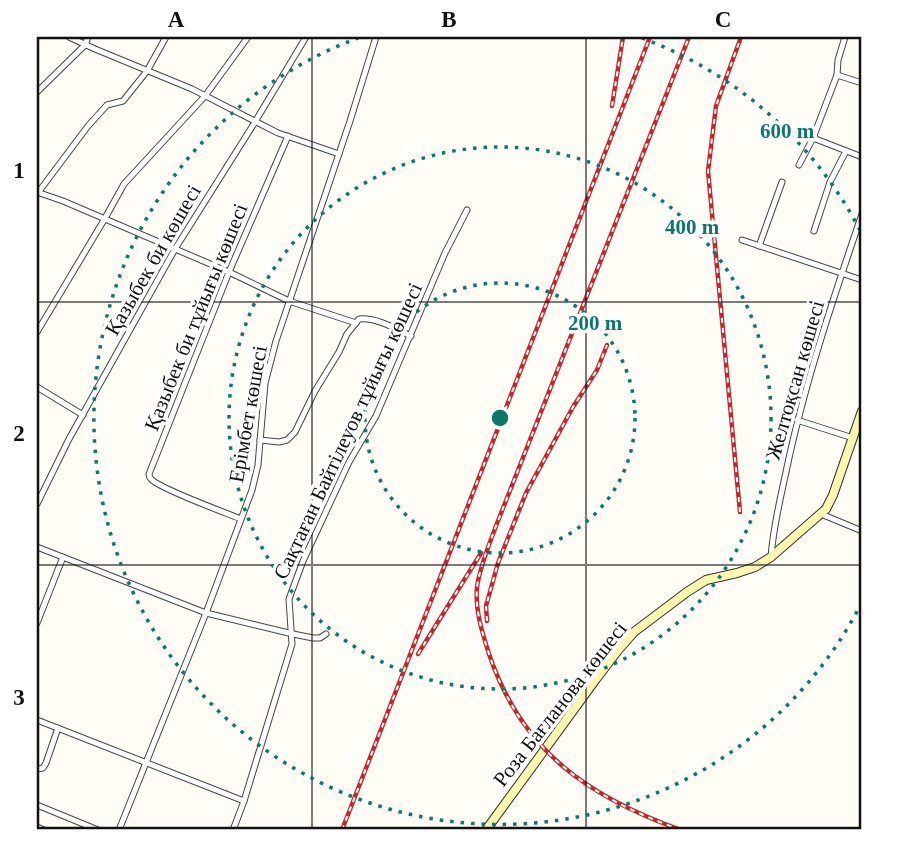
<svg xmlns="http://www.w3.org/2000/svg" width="899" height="867" font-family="Georgia,serif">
	<rect width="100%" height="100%" fill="#fffdf5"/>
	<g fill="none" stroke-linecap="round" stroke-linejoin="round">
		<defs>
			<g id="street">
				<polyline points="69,37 95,49 192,89 278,133 339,154"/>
				<polyline points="837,75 862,83"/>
				<polyline points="37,92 85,45 88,37"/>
				<polyline points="813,138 862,157"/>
				<polyline points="799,165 813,138 837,75 838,60 845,37"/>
				<polyline points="37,192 63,201 229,272 289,301 356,323"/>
				<polyline points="37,194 88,126 107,105 123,101 147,71 166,37"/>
				<polyline points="814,231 830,182 846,151"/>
				<polyline points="742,240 862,280"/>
				<polyline points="759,246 782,182"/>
				<polyline points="37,332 104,220 124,184 205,96 248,37"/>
				<polyline points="37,387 83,415"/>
				<polyline points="797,420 853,438"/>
				<path d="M260 440 279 442 287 440 295 432 315 391 339 352 347 334 359 319C376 317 396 329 411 336"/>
				<polyline points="37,504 69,439 175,249 255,122 306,37"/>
				<polyline points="821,514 862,531"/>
				<path d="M241 519C226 513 158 488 151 479 150 478 149 476 149 474L229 272 288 136"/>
				<polyline points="37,547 206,613 293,634 313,638 320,638 326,634"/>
				<path d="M771 557C773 528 780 500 786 472 804 385 833 299 862 214"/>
				<polyline points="37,623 63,557"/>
				<polyline points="37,720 244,801"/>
				<polyline points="37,769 43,768 46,763 58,728"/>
				<polyline points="37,805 98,830"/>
				<polyline points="37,827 44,830"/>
				<polyline points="119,830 206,613 252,490 258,465 265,383 276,341 350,121 376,37"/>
				<polyline points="233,830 244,801 292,644 289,599 303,561 349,462 376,416 445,253 467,210"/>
			</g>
			<polyline id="secondary" points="486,830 596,679 619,649 634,632 687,592 706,580 737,573 755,567 771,557 826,509 833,495 862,411"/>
		</defs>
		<use href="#street" stroke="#444" stroke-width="7"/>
		<use href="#secondary" stroke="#333" stroke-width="10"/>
		<use href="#street" stroke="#fff" stroke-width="5"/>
		<use href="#secondary" stroke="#fff6b0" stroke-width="8"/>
		<defs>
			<g id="rail">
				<polyline points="612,106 623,37"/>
				<polyline points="740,512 708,171 716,106 741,37"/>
				<polyline points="487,621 486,606 498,563 526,493 573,407 597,370 607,345"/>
				<polyline points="418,654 481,553"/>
				<polyline points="342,830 650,37"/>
				<path d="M681 830C589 797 522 752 489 654 482 632 475 610 477 587 480 566 489 545 496 526L689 37"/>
			</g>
		</defs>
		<use href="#rail" stroke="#c4262e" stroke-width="4.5"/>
		<use href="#rail" stroke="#fff" stroke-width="2" stroke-dasharray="5" stroke-linecap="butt"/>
	</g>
	<path fill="none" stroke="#111" stroke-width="2" stroke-opacity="0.55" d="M312 37V830M586 37V830M37 302H862M37 565H862"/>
	<g fill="none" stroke="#0f766e" stroke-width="3.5" stroke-dasharray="3.5 7">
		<circle cx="500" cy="418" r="135"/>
		<circle cx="500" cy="418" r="271"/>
		<path d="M862 602A406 406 0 1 1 358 38M642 38A406 406 0 0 1 862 234"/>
	</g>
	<g text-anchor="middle" stroke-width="7" stroke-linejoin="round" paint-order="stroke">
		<g font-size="21" fill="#111" stroke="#fff">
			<text transform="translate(153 260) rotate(-60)" y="7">Қазыбек би көшесі</text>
			<text transform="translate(196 317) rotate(-68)" y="7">Қазыбек би тұйығы көшесі</text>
			<text transform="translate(795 380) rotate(-74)" y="7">Желтоқсан көшесі</text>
			<text transform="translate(248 414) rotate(-80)" y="7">Ерімбет көшесі</text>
			<text transform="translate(348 431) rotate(-65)" y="7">Сақтаған Байтілеуов тұйығы көшесі</text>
			<text transform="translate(560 704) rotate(-52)" y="7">Роза Бағланова көшесі</text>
		</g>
	</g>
	<circle cx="500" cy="418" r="10" fill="#0f766e" stroke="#fff" stroke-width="3.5"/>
	<g font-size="21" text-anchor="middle" font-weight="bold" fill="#0f766e" stroke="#fff" stroke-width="7" stroke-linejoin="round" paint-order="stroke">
		<text x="787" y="138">600 m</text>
		<text x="692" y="234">400 m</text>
		<text x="595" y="330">200 m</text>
	</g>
	<rect width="899" height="867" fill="none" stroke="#ffffff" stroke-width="77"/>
	<rect x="38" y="38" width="822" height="790" fill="none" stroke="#111" stroke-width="2.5"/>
	<g font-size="23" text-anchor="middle" font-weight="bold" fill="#111">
		<text x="176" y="27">A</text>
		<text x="449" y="27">B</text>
		<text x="723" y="27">C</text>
		<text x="19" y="178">1</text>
		<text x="19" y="441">2</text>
		<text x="19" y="705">3</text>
	</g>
</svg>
